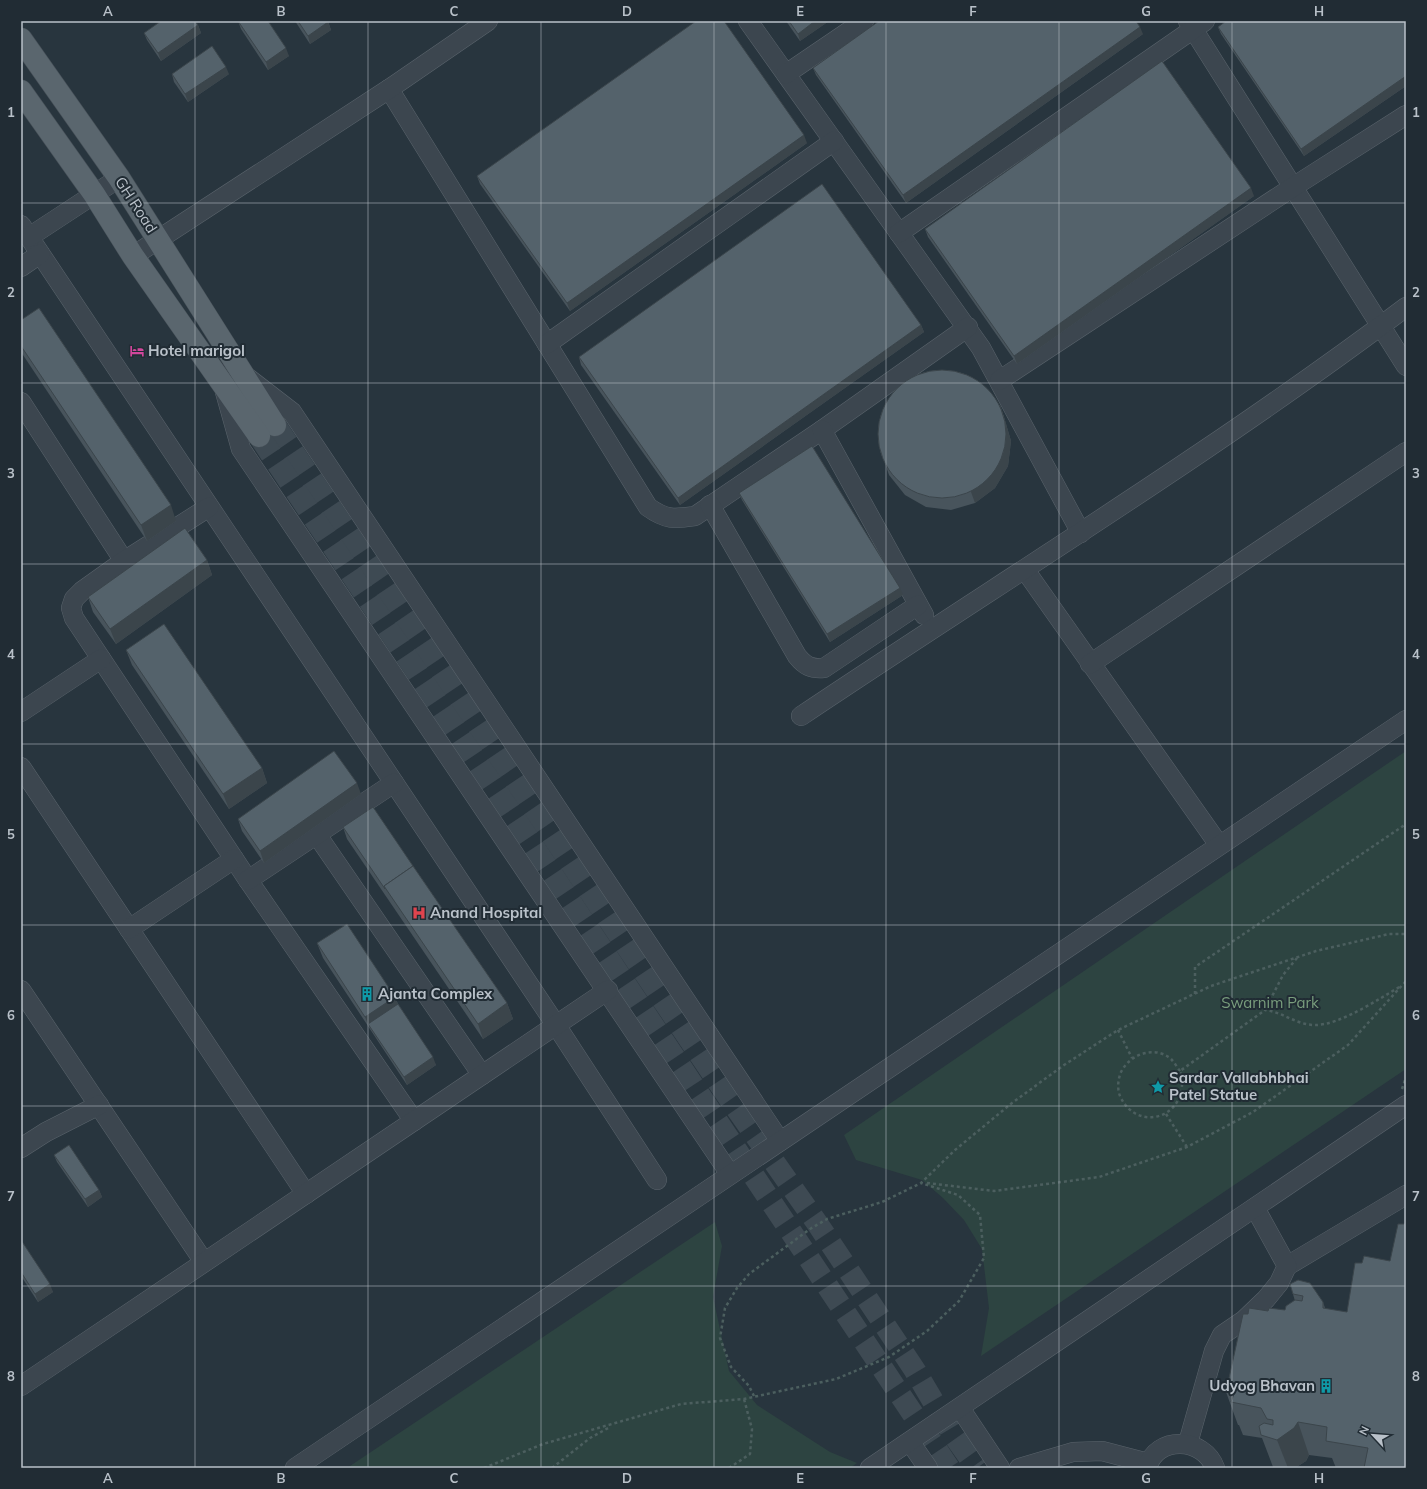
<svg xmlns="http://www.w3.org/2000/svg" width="1427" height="1489" font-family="Mulish,sans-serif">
	<rect width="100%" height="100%" fill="#28353e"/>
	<g fill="#2d4441">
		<polygon points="1406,751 1406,1069 981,1356 989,1308 982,1249 964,1220 943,1198 922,1180 856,1160 844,1135"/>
		<polygon points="715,1222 722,1246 713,1297 729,1371 757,1405 830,1452 857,1463 850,1468 347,1468"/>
	</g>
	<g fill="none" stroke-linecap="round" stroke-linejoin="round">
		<g stroke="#3e4a53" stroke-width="22" stroke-dasharray="22 11" stroke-linecap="butt">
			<polyline points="275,425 729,1098 817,1223 914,1369 952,1433 977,1468"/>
			<polyline points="259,436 949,1468"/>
		</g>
		<defs>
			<g id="minor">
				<polyline points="748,21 981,348 1081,533"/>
				<polyline points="1188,21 1406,366"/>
				<polyline points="786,74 864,21"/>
				<path d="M389 89 648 507C666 520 674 519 695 516L822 430 968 327"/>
				<polyline points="21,225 556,1025 657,1180"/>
				<polyline points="899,233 1205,21"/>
				<polyline points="29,237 119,178"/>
				<polyline points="133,256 389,89 488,21"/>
				<polyline points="21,267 40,254"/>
				<polyline points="547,344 834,141"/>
				<polyline points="248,378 292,412 780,1141"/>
				<polyline points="1000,380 1293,187 1406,115"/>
				<polyline points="225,392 241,449 730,1174"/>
				<polyline points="21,402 124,561"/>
				<polyline points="822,430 924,615"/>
				<path d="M710 505 797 656C805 666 811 669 824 668L918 605"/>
				<polyline points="209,507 124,561 82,591 74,599 71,608 74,618 248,880 414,1121"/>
				<polyline points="1025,570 1219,845"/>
				<polyline points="1090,664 1406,452"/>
				<polyline points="21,712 101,659"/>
				<path d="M801 716C1002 581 1212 453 1406 307"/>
				<polyline points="21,767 306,1194"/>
				<polyline points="317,835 482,1075"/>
				<polyline points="248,880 394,783"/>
				<polyline points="129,929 234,859"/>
				<polyline points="21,990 204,1262"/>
				<polyline points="21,1148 46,1132 99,1105"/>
				<polyline points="1287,1266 1406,1195"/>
				<polyline points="21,1386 608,990"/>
				<polyline points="960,1408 1000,1468"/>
				<polyline points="910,1442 928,1468"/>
				<polyline points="1188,1443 1214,1351 1222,1335 1244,1320 1266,1299 1279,1283 1287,1266 1255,1208"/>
				<polyline points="295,1468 1406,720"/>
				<polyline points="870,1468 1406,1105"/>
				<polyline points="1019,1468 1073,1452 1102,1451 1148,1463"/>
				<path d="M1147 1468C1156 1435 1204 1437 1215 1468"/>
			</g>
			<g id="major">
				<polyline points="21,39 119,178 275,425"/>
				<polyline points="21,91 94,194 133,256 259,436"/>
			</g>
		</defs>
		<use href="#minor" stroke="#5a646c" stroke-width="20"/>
		<use href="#major" stroke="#465058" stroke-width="23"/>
		<g stroke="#4c5f5f" stroke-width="2.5" stroke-dasharray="3 3" stroke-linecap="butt">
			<path d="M1297 958 1283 975 1265 1010C1283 1012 1296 1025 1315 1025 1340 1025 1379 999 1401 986"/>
			<polyline points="1195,994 1195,967 1406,824"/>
			<polyline points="1118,1030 1132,1058"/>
			<path d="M1180 1071C1177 1067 1174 1062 1171 1059 1155 1045 1130 1054 1121 1072 1118 1079 1117 1089 1120 1096 1138 1136 1193 1115 1180 1071L1265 1010"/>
			<polyline points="1402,1089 1406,1077"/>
			<polyline points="1166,1114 1187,1147"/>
			<polyline points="927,1183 994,1191 1099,1177 1187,1147 1253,1112 1348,1045 1406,981"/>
			<polyline points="754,1396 749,1386 731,1367 720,1338 725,1308 737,1288 749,1274 810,1229 827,1219 882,1202 921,1183 955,1150 1012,1103 1064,1065 1118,1030 1211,986 1316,951 1389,934 1406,934"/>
			<polyline points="484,1468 543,1444 681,1404 744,1399 836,1379 889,1357 927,1331 959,1301 984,1258 980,1215 958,1195 921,1183"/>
			<polyline points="552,1468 590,1438 610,1427"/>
			<polyline points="729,1468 750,1454 752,1429 744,1399"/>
		</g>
		<use href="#minor" stroke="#3c464f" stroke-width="19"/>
		<use href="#major" stroke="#5a666e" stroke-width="22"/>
	</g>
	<g fill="#48545c">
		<polygon points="238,21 289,56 268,70 241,29"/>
		<polygon points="295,21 328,21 331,30 310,44"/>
		<polygon points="786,21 829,21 800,41"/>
		<polygon points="1406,21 1406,86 1304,156 1221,34 1218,27"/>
		<polygon points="198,25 201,33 161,61 147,40 144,33"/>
		<polygon points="1143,34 906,203 816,75 813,68"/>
		<polygon points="172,74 229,74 188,102 174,82"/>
		<polygon points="807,143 570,311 480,184 477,176"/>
		<polygon points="1254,196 1017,364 928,237 925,229"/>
		<polygon points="21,320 176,521 147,541 21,352"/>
		<polygon points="921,325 924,332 680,505 581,365 579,357"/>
		<polygon points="1000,405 1004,417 1011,441 1008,466 995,488 975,503 951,510 926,507 905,495 889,475 885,463"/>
		<polygon points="739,493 903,595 830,642 742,500"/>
		<polygon points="207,560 212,575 116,644 93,612 88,597"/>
		<polygon points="126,650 262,768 267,783 229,809 132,665"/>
		<polygon points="361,794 264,863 242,831 238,819"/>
		<polygon points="343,827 413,866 507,1003 513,1019 483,1039 347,839"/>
		<polygon points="317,943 395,997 398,1004 436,1065 407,1085 323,958"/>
		<polygon points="54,1155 99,1190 102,1197 88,1207 57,1162"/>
		<polygon points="21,1240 53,1292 38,1302 21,1276"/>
		<polygon points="1290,1284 1323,1302 1325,1308 1406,1468 1336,1468 1332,1458 1309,1455 1306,1461 1295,1468 1275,1468 1273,1467 1262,1438 1243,1435 1239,1425 1238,1425 1226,1392 1248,1314 1268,1311 1285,1310 1295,1301"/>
	</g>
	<g fill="#3b454b">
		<polygon points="815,21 829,21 800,41 798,34"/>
		<polygon points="328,22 331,30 310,44 308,36"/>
		<polygon points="198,25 201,33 161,61 158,53"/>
		<polygon points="1140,27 1143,34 906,203 903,195"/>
		<polygon points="286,48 289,56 268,70 266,62"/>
		<polygon points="226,67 229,74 188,102 185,94"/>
		<polygon points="1406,76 1406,86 1304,156 1301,149"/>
		<polygon points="804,135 807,143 570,311 567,303"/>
		<polygon points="1251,188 1254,196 1017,364 1014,356"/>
		<polygon points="921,325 924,332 680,505 678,498"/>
		<polygon points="1000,405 1004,417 1011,441 1008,466 995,488 975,503 971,492"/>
		<polygon points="171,505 176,521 147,541 141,525"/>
		<polygon points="207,560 212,575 116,644 110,629"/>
		<polygon points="900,588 903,595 830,642 827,634"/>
		<polygon points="262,768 267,783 229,809 223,794"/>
		<polygon points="357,783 361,794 264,863 260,851"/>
		<polygon points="395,997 401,1012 368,1024 365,1017"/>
		<polygon points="507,1003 513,1019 483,1039 478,1024"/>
		<polygon points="433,1057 436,1065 407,1085 404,1077"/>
		<polygon points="99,1190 102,1197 88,1207 85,1199"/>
		<polygon points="50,1284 53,1292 38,1302 35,1294"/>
		<polygon points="1298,1422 1309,1455 1306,1461 1295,1468 1288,1468 1277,1440"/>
	</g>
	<g fill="#54626b" stroke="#3b454b">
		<polygon points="161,21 195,21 198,25 158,53 144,33"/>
		<polygon points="238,21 268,21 286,48 266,62"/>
		<polygon points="298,21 328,21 328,22 308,36"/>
		<polygon points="696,21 724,21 804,135 567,303 477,176"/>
		<polygon points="789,21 815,21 798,34"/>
		<polygon points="879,21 1136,21 1140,27 903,195 813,68"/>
		<polygon points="1226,21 1406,21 1406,76 1301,149 1218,27"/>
		<polygon points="212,46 226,67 185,94 172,74"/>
		<polygon points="1162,61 1251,188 1014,356 925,229"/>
		<polygon points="822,184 921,325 678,498 579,357"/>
		<polygon points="39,308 171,505 141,525 21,346 21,320"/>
		<circle cx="942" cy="434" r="64"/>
		<polygon points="812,446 900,588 827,634 739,493"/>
		<polygon points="185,528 207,560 110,629 88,597"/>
		<polygon points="164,624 262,768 223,794 126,650"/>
		<polygon points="334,751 357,783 260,851 238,819"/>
		<polygon points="373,807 413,866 384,886 385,889 343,827"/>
		<polygon points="413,866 507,1003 478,1024 384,886"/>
		<polygon points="347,924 395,997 365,1017 317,943"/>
		<polygon points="398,1004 433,1057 404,1077 368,1024"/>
		<polygon points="69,1145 99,1190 85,1199 54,1155"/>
		<polygon points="1406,1222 1406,1468 1364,1468 1368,1448 1326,1441 1327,1427 1298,1422 1294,1428 1277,1440 1261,1435 1259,1426 1264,1423 1273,1425 1273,1420 1267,1419 1261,1408 1231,1402 1234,1394 1226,1392 1243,1314 1248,1314 1249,1308 1268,1311 1269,1308 1285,1310 1286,1306 1295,1300 1302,1301 1303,1296 1293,1294 1290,1284 1298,1280 1310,1283 1323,1302 1323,1308 1347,1312 1355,1263 1362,1263 1364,1256 1390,1261 1398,1224 1404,1224"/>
		<polygon points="21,1240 50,1284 35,1294 21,1272"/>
	</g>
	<path fill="none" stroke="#b9c1c9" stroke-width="1" stroke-opacity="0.55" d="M195 21V1468M368 21V1468M541 21V1468M714 21V1468M886 21V1468M1059 21V1468M1232 21V1468M21 203H1406M21 383H1406M21 564H1406M21 744H1406M21 925H1406M21 1106H1406M21 1286H1406"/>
	<defs>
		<symbol id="hotel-bare" viewBox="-9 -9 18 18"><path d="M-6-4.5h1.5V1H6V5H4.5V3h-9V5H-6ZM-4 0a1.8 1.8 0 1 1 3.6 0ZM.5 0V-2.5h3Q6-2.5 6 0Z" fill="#d1479c" stroke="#212c34" stroke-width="2.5" paint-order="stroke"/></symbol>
		<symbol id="hospital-bare" viewBox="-9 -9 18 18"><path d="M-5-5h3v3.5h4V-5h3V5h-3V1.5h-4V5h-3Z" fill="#e0444e" stroke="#212c34" stroke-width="2.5" paint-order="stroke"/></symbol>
		<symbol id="building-bare" viewBox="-9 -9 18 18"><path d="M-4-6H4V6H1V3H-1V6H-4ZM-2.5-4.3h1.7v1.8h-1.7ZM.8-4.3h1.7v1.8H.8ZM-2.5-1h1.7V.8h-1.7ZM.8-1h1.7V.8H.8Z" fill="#0f9aa8" stroke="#212c34" stroke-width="2.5" paint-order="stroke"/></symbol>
		<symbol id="sight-bare" viewBox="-9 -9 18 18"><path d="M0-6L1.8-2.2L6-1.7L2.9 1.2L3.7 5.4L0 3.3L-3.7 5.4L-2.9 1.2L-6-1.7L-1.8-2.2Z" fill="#0f9aa8" stroke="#212c34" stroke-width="2.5" paint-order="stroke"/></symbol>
	</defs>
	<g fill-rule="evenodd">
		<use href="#hotel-bare" x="127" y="341" width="20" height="20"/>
		<use href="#hospital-bare" x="409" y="903" width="20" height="20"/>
		<use href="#building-bare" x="357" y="984" width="20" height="20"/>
		<use href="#sight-bare" x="1148" y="1077" width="20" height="20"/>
		<use href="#building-bare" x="1316" y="1376" width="20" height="20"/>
	</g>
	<g text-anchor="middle" stroke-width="4" stroke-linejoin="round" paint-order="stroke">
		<g font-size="15" fill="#b9c1c9" stroke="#212c34">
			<text transform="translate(136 205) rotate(57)" y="5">GH Road</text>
		</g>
		<g font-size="15" font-weight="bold" fill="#b9c1c9" stroke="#212c34" text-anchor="start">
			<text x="148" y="356">Hotel marigol</text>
			<text x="430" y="918">Anand Hospital</text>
			<text x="378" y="999">Ajanta Complex</text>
			<text x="1169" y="1083">Sardar Vallabhbhai<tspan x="1169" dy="17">Patel Statue</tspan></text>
			<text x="1315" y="1391" text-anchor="end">Udyog Bhavan</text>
		</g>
		<g font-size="15" fill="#799d7d" stroke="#212c34">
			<text x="1270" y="1008">Swarnim Park</text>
		</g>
	</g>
	<rect width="1427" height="1489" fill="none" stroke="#212c34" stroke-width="44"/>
	<g transform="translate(1373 1435) rotate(296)" stroke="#212c34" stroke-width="3" paint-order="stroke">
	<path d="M0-3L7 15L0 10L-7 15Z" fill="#b9c1c9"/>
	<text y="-6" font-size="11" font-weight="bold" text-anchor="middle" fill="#b9c1c9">N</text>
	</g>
	<rect x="22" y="22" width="1383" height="1445" fill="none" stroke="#b9c1c9" stroke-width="1.5"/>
	<g font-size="13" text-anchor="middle" font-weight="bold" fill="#b9c1c9">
		<text x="108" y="16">A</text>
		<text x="281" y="16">B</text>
		<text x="454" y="16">C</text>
		<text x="627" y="16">D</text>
		<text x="800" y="16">E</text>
		<text x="973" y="16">F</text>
		<text x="1146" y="16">G</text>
		<text x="1319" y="16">H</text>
		<text x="11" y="117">1</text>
		<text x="1416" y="117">1</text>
		<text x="11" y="297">2</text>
		<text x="1416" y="297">2</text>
		<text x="11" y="478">3</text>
		<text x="1416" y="478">3</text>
		<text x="11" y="659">4</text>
		<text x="1416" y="659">4</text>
		<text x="11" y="839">5</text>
		<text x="1416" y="839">5</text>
		<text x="11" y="1020">6</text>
		<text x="1416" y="1020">6</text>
		<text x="11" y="1201">7</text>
		<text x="1416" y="1201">7</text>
		<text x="11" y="1381">8</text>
		<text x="1416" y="1381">8</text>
		<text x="108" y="1483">A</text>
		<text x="281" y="1483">B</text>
		<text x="454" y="1483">C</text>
		<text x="627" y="1483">D</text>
		<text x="800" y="1483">E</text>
		<text x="973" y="1483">F</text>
		<text x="1146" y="1483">G</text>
		<text x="1319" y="1483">H</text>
	</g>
</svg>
